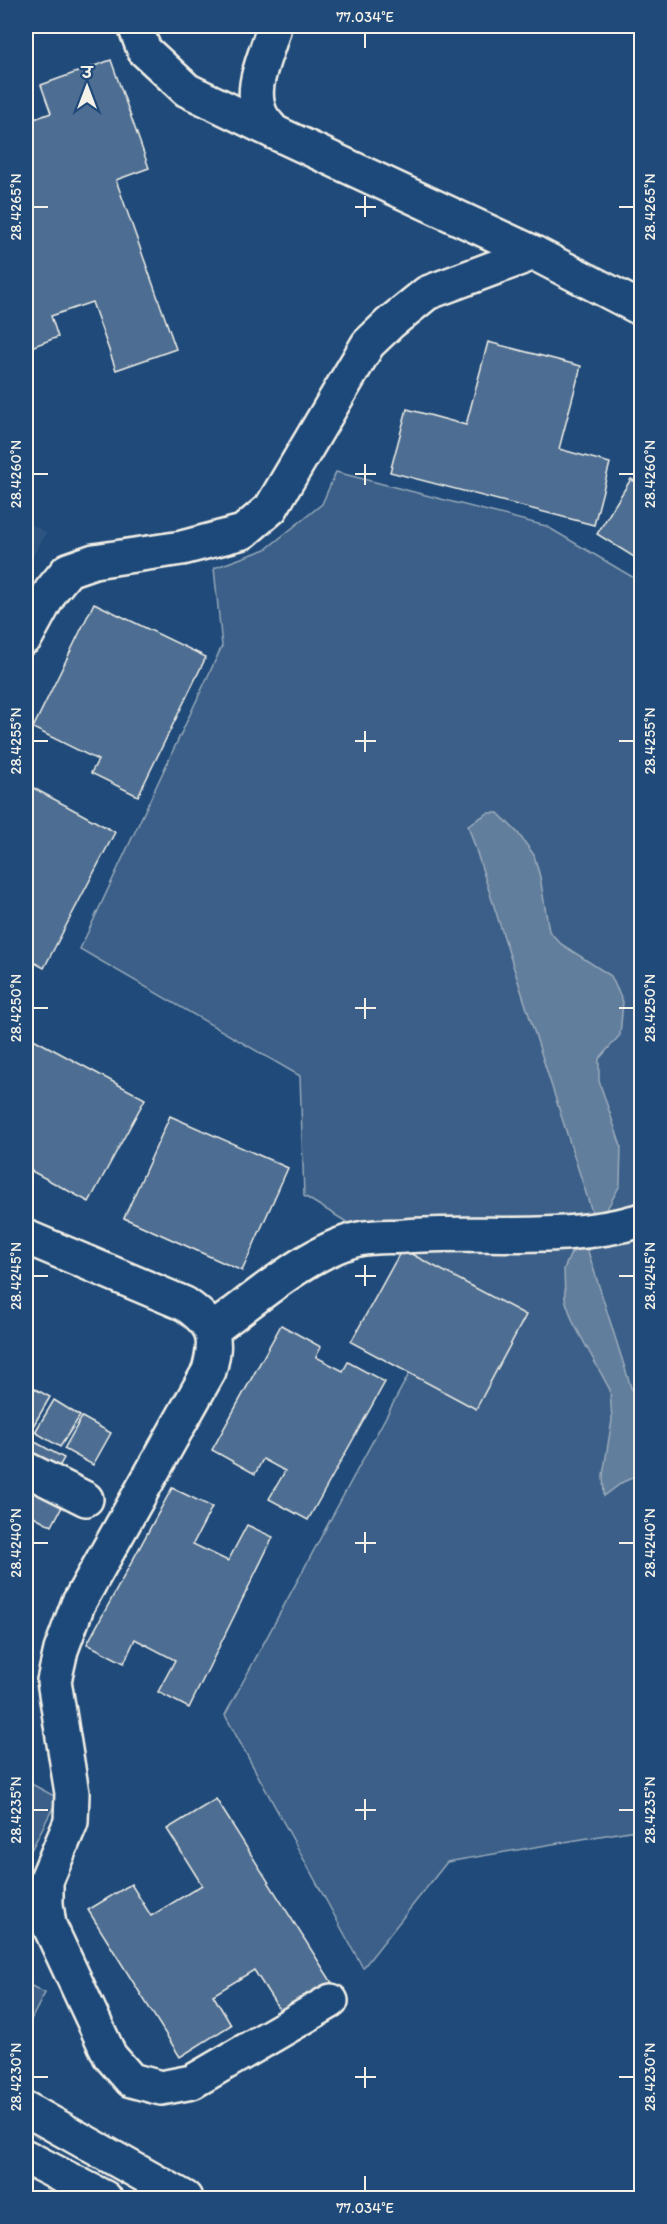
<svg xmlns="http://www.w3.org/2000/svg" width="667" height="2224" font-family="Itim,'Playpen Sans Deva',sans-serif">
	<rect width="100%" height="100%" fill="#1f4a7a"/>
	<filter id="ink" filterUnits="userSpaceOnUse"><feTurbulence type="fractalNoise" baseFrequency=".0167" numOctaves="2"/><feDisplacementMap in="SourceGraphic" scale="12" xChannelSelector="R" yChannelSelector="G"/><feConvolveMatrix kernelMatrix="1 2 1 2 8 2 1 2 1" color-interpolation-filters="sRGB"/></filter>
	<g filter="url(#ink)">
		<polygon fill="#2d5581" points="26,521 46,533 26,569"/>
		<g fill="#3a5f88" stroke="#97a8b8" stroke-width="1.5">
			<polygon points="336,472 546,526 641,582 641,1829 447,1862 363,1968 225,1715 431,1333 422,1268 304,1196 300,1076 80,949 222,646 214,568 266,549 322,504"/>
			<polygon points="26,1781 58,1798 26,1860"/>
			<polygon points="26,1983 45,1993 26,2029"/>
		</g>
		<g fill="#627e9d" stroke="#9cacbb" stroke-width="1.5">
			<polygon points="488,813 498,813 518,833 534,855 540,877 549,931 561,944 611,976 623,1002 620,1035 599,1059 599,1081 621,1146 620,1185 607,1209 593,1215 468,825"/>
			<polygon points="586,1245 641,1419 641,1474 623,1482 604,1496 603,1475 612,1420 610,1390 573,1322 565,1299 564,1269 571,1253"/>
		</g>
		<g fill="#4d6e92" stroke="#f4f1e8" stroke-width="1.5">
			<polygon points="111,60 149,168 116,180 176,349 116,370 92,302 51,316 58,337 26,349 26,122 51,113 41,85"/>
			<polygon points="488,342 581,366 559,449 610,463 594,525 390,472 407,409 466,425"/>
			<polygon points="631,479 642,486 642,562 597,534"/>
			<polygon points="94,603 206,657 138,796 91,773 98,760 33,728"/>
			<polygon points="26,784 115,832 44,968 26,958"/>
			<polygon points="26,1035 145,1099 89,1202 26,1168 26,1104 32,1092 26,1088"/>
			<polygon points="170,1116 288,1168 242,1271 124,1218"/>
			<polygon points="402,1249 526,1315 476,1409 351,1342"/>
			<polygon points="281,1325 321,1347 316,1357 343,1371 348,1362 385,1382 308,1520 269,1499 285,1471 263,1459 255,1474 212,1450"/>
			<polygon points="26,1384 50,1397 32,1428 26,1424"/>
			<polygon points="54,1400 80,1416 60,1447 35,1432"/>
			<polygon points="82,1417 111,1433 93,1465 64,1449"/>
			<polygon points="26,1437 64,1458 52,1479 26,1465"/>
			<polygon points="26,1482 64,1503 52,1526 26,1512"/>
			<polygon points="172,1488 212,1507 193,1544 228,1561 247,1525 273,1537 189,1708 158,1692 175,1660 135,1639 124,1663 87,1644"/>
			<polygon points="216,1799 336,1989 286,2020 254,1970 213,1995 231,2025 180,2057 88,1910 131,1884 151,1916 202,1885 167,1829"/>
		</g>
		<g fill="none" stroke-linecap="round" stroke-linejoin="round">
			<defs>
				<g id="minor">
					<polyline points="135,26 144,50 187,90 274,132"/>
					<path d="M274 26C268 54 246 88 262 117 265 122 270 127 274 132L534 253 642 309"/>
					<polyline points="26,637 51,591 68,570 94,561 182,548 243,532 271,508 368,344 390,323 427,293 534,253"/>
					<path d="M26 1237 185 1304C215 1325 218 1337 209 1371L78 1604 61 1650 54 1681 72 1793 71 1822 46 1881V1904L49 1925 110 2056 131 2080 161 2088 192 2082 331 2001"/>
					<path d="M212 1330C254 1300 309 1250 359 1239 373 1236 390 1237 405 1236 483 1230 565 1243 642 1220"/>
					<polyline points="26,1469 86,1499"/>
					<polyline points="26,2109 185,2198"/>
					<polyline points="26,2157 105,2198"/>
				</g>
			</defs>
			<use href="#minor" stroke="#f4f1e8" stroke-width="38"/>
			<use href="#minor" stroke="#1f4a7a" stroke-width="33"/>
		</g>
	</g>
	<path fill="none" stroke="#f4f1e8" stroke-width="2" d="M365 33V48M365 196V217M33 207H48M355 207H376M619 207H634M365 464V485M33 474H48M355 474H376M619 474H634M365 731V752M33 741H48M355 741H376M619 741H634M365 998V1019M33 1008H48M355 1008H376M619 1008H634M365 1265V1286M33 1276H48M355 1276H376M619 1276H634M365 1532V1553M33 1543H48M355 1543H376M619 1543H634M365 1799V1820M33 1810H48M355 1810H376M619 1810H634M365 2067V2088M33 2077H48M355 2077H376M619 2077H634M365 2176V2191"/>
	<rect width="667" height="2224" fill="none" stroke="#1f4a7a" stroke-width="66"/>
	<g transform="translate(87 87)" stroke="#1f4a7a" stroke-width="4.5" paint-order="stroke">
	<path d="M0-4.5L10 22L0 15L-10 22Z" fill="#f4f1e8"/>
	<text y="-9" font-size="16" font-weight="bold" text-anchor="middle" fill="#f4f1e8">उ</text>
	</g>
	<rect x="33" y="33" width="601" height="2158" fill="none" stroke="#f4f1e8" stroke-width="2"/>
	<g font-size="15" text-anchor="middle" fill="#f4f1e8">
		<text x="365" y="22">77.034°E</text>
		<text transform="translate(16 207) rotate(-90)" y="5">28.4265°N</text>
		<text transform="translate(650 207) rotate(-90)" y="5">28.4265°N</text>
		<text transform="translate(16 474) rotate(-90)" y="5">28.4260°N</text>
		<text transform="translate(650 474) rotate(-90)" y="5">28.4260°N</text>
		<text transform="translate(16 741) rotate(-90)" y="5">28.4255°N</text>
		<text transform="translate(650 741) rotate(-90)" y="5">28.4255°N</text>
		<text transform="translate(16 1008) rotate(-90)" y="5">28.4250°N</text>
		<text transform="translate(650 1008) rotate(-90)" y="5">28.4250°N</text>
		<text transform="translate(16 1276) rotate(-90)" y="5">28.4245°N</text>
		<text transform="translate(650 1276) rotate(-90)" y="5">28.4245°N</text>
		<text transform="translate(16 1543) rotate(-90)" y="5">28.4240°N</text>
		<text transform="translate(650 1543) rotate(-90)" y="5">28.4240°N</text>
		<text transform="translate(16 1810) rotate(-90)" y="5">28.4235°N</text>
		<text transform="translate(650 1810) rotate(-90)" y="5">28.4235°N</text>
		<text transform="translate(16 2077) rotate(-90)" y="5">28.4230°N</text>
		<text transform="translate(650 2077) rotate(-90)" y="5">28.4230°N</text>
		<text x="365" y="2213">77.034°E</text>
	</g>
</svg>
